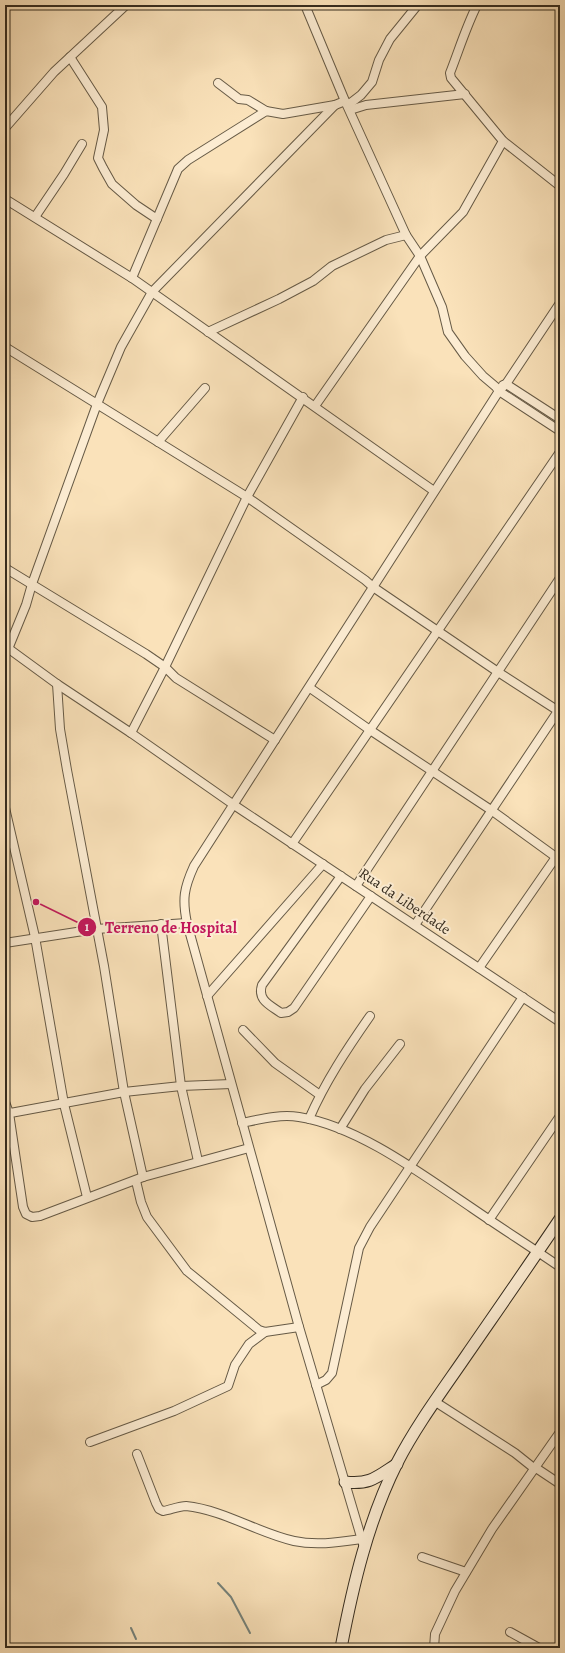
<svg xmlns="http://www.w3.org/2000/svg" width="565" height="1653" font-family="Alegreya,serif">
	<rect width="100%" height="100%" fill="#fae2ba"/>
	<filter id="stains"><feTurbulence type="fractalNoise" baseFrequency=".005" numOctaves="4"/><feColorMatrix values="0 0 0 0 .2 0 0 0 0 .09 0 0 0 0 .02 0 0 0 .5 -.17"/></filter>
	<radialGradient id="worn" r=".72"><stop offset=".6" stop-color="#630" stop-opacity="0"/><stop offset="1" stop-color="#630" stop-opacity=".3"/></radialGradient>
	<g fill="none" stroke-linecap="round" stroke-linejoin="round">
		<g stroke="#75827b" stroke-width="2">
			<polyline points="218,1583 231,1597 250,1633"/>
			<polyline points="131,1628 136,1639"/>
		</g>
		<defs>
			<g id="street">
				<polyline points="305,5 345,101 406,235 420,256 442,307 448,332 465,356 483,376 496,387 499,391 560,431"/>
				<path d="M477 5C466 27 459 50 450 73L451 78 503 141 560 186"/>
				<polyline points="70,57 102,107 104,130 98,158 103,168 112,184 136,205 157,219"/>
				<polyline points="218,83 239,99 248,100 266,111"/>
				<polyline points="348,105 361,95 372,82 379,60 390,39 416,7"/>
				<polyline points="350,110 366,105 465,94"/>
				<polyline points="5,128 54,72 126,5"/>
				<polyline points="5,199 132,278 434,491"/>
				<polyline points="35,217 64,174 82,144"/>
				<polyline points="132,278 178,169 188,160 266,111 283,114 335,105"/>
				<polyline points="208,332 279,299 313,281 332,266 386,240 406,235"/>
				<polyline points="5,347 247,497 365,580 373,587 498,672 560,712"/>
				<polyline points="503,385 506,384 560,419"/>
				<polyline points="315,406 420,256 463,212 503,141"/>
				<polyline points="158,442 205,388"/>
				<polyline points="5,568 146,654 165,667 176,678 275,740"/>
				<polyline points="5,646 57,684 131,733 234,805 560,1022"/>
				<polyline points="8,649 26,605 32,584 97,404 121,347 152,292 335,105 345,101"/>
				<polyline points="57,684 60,729 67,770 104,966 124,1092 143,1177"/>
				<polyline points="310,688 370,730 491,810 560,860"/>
				<polyline points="131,733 165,667 247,497 303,397"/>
				<polyline points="5,808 35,937 64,1104 87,1197"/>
				<polyline points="292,844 560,452"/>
				<path d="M341 876 262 985C257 1000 270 1005 281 1013L288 1012 294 1008 371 896"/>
				<polyline points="356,886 560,578"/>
				<polyline points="161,924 181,1086 198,1161"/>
				<polyline points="415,925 560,708"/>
				<polyline points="5,943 96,929 187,923"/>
				<polyline points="479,968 556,857"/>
				<polyline points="207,996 323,864"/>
				<polyline points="243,1030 275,1063 320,1095"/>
				<polyline points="5,1102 9,1113 23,1207 26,1214 32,1217 40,1216 143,1177 249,1148"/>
				<polyline points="5,1114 124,1092 181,1086 231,1084"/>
				<path d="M309 1119C325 1082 347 1049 370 1016"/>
				<path d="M242 1123C261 1119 280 1114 299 1117 358 1126 423 1175 472 1208 501 1228 531 1247 560 1267"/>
				<polyline points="340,1129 365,1089 400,1044"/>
				<polyline points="136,1181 141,1202 147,1217 187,1271 259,1330 265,1332 299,1327"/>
				<polyline points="489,1220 560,1116"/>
				<polyline points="316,1385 326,1380 332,1373 359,1248 370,1227 523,997"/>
				<polyline points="434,1401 515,1453 535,1469"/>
				<polyline points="90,1442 174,1411 228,1386 235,1365 249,1344 265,1332"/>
				<path d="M137 1454 156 1503 159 1509 163 1511C170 1510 179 1506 186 1506 224 1510 258 1533 294 1541 317 1546 340 1542 362 1539"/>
				<polyline points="536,1468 560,1484"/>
				<path d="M364 1547 299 1327 187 923C182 899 184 888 194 866L499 391 506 384 560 303"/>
				<polyline points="422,1557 466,1572"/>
				<polyline points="510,1632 539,1648"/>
				<polyline points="434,1648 435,1634 455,1591 492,1529 560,1432"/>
			</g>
			<g id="secondary">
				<path d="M345 1482C370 1485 377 1477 397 1464"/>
				<path d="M341 1648C353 1585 368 1521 397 1463 416 1426 442 1391 466 1356 497 1311 529 1265 560 1219"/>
			</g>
		</defs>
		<use href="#street" stroke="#665a46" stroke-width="10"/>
		<use href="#secondary" stroke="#352c1f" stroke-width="13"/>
		<use href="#street" stroke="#fcecd2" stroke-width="8"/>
		<use href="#secondary" stroke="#fcecd2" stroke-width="11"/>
	</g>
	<g text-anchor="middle" stroke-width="4" stroke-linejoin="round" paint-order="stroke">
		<g font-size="15" fill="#352c1f" stroke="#fcecd2">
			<text transform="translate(405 901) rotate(34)" y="5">Rua da Liberdade</text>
		</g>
	</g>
	<path fill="none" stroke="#c2185b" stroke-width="1.5" d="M36 902L87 927"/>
	<g fill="#c2185b" stroke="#fcecd2" stroke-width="1.5">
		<circle cx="36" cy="902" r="4"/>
		<circle cx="87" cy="927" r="10"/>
	</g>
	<g font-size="12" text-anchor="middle" font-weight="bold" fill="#fff">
		<text x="87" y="931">1</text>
	</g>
	<g font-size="16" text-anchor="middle" font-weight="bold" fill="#c2185b" stroke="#fcecd2" stroke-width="4" stroke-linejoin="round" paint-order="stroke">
		<text x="171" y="933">Terreno de Hospital</text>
	</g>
	<rect width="565" height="1653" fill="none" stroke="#fae2ba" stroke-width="20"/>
	<rect x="6" y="6" width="553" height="1641" fill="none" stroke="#352c1f" stroke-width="2"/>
	<rect x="10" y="10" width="545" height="1633" fill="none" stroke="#352c1f"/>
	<rect width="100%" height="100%" filter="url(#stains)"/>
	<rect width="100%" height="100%" fill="url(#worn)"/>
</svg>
